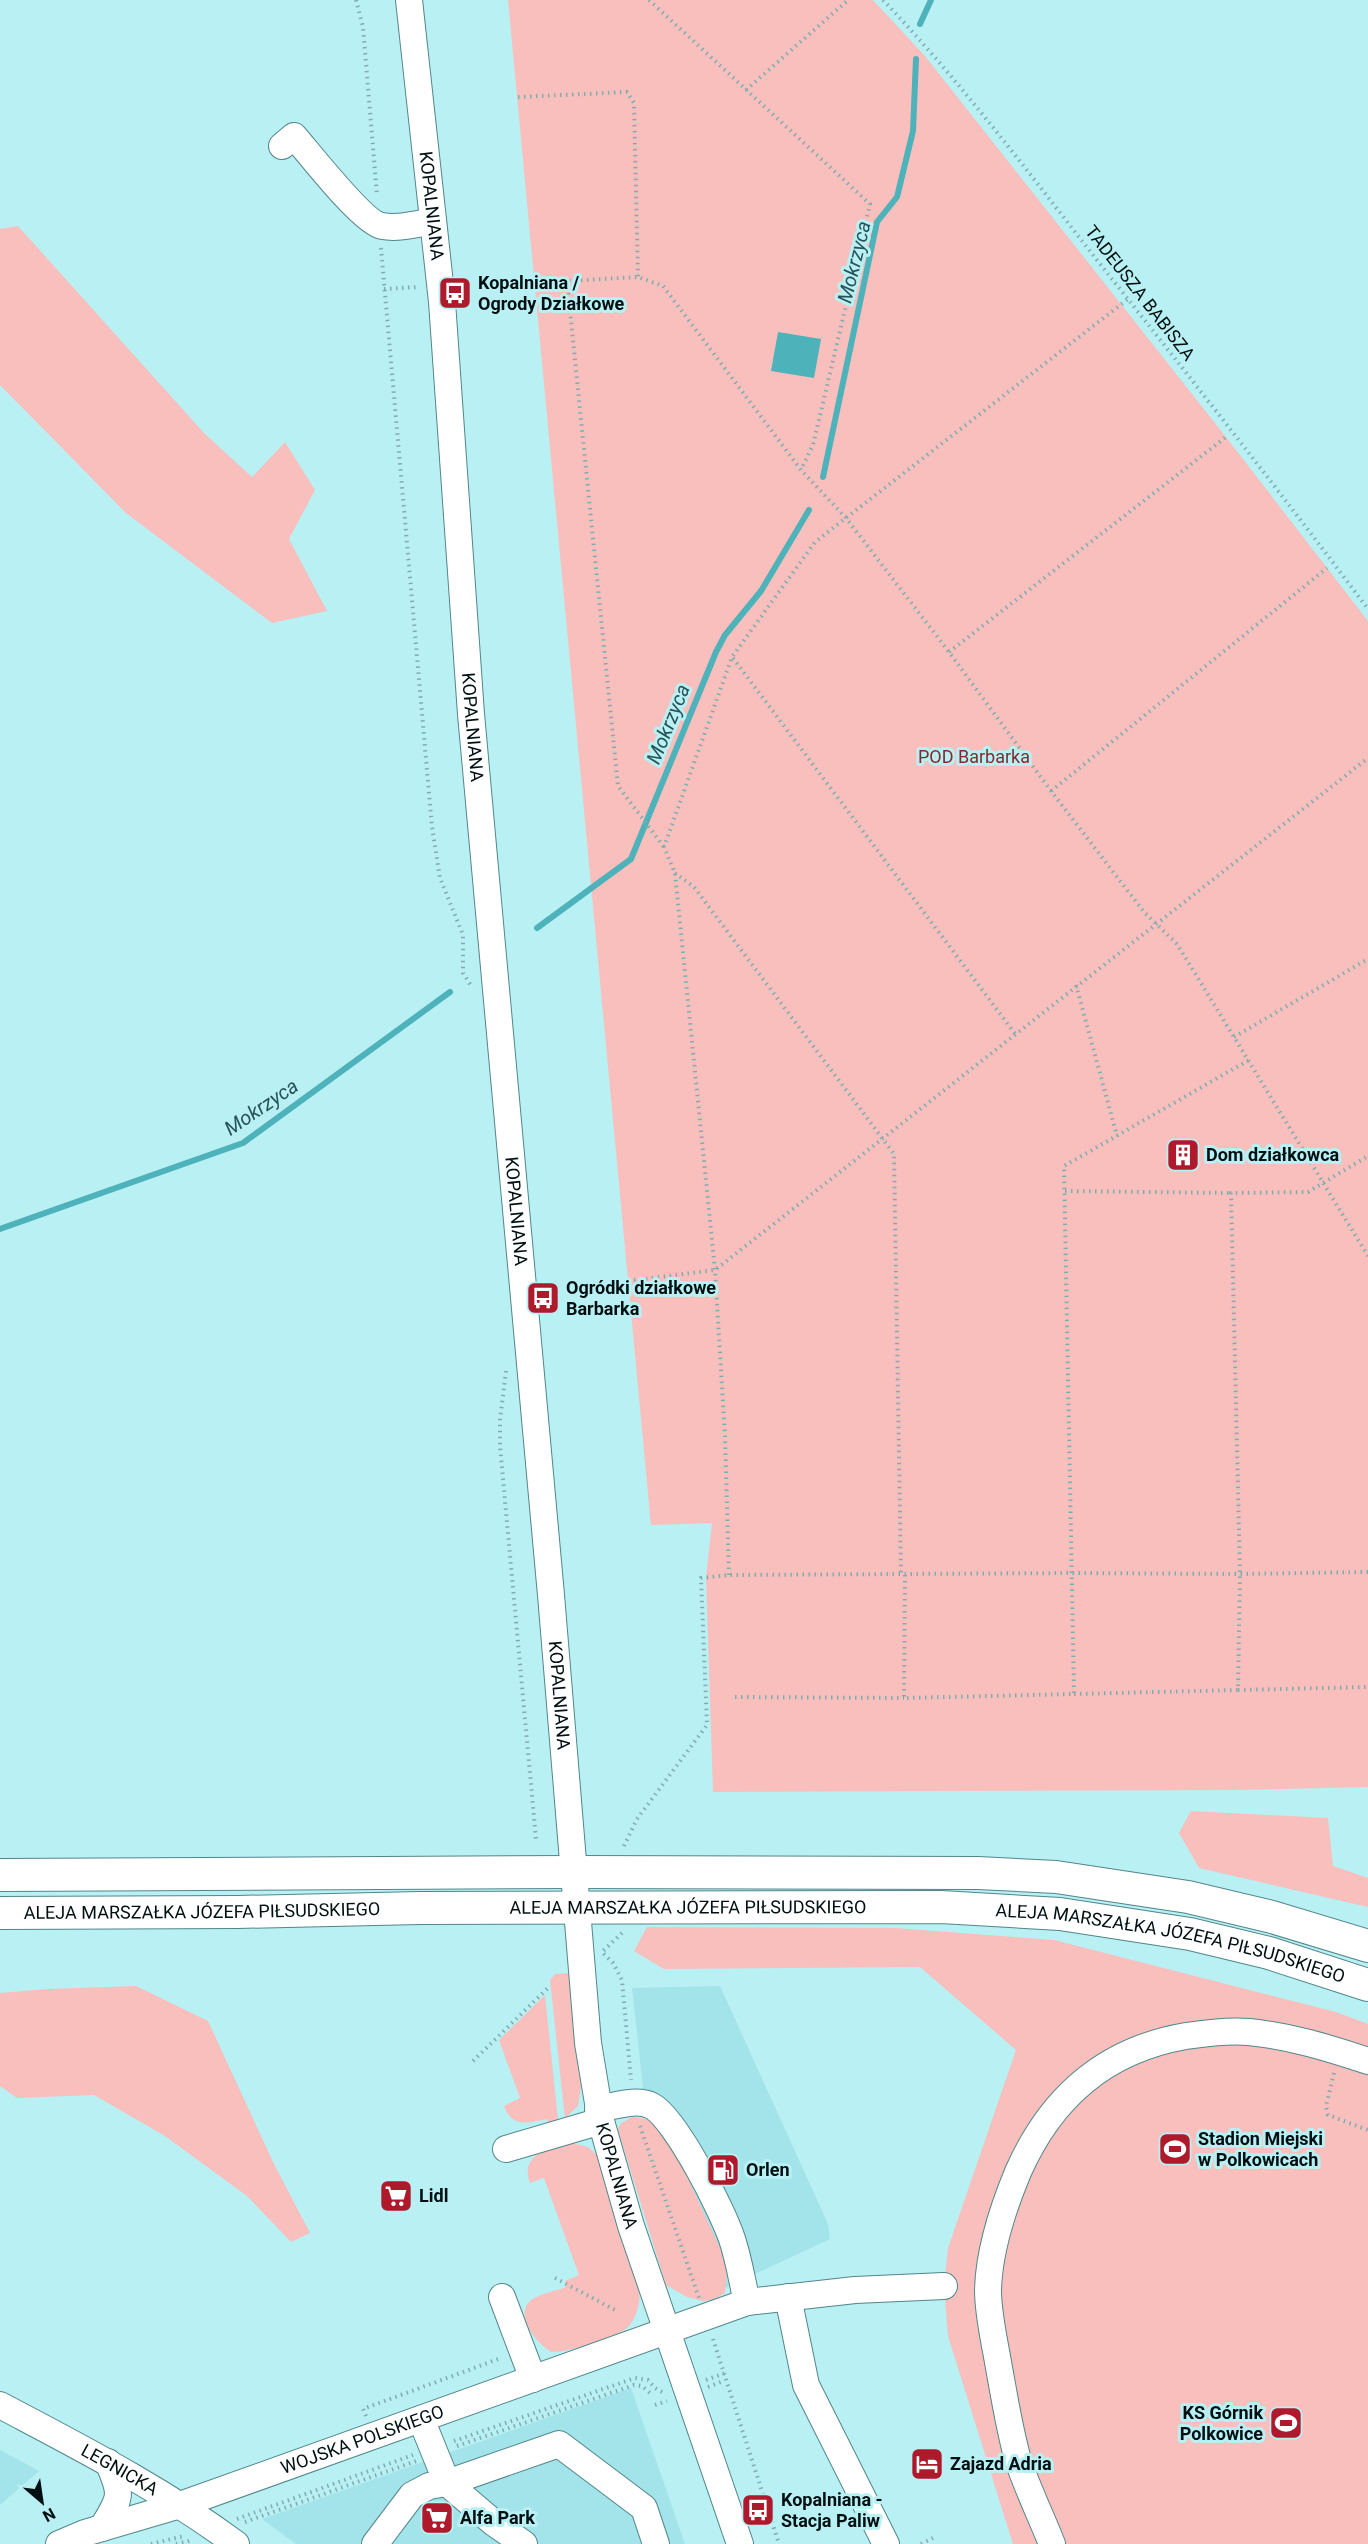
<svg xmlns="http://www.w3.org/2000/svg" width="1368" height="2544" font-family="Roboto,sans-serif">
	<rect width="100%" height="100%" fill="#b8f0f4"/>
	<g fill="#a2e4e9">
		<polygon points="720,1986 828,2224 830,2239 706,2297 647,2124 632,1988"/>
		<polygon points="631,2388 685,2544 296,2544 262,2519"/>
		<polygon points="0,2450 39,2471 0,2505"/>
	</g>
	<g fill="#f9bfbc">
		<polygon points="508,0 873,0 925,56 1226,437 1368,621 1368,1787 1234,1790 713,1792 706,1577 712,1523 651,1525"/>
		<polygon points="18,226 204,433 252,477 285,442 315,490 289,539 327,611 272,623 126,513 0,385 0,229"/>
		<polygon points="1191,1811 1328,1818 1333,1866 1368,1878 1368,1907 1199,1868 1179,1833"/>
		<polygon points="647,1927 895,1928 1054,1940 1336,2012 1368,2024 1368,2544 1013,2544 948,2336 944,2286 948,2248 1016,2050 920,1967 664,1969 634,1951"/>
		<polygon points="570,1973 573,2015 582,2080 578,2106 565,2118 550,1980 555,1974"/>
		<polygon points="136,1986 208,2021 274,2164 310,2233 291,2242 247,2196 165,2136 94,2095 17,2098 0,2086 0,1993 47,1989"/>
		<path d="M545 1995 558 2120 548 2122 547 2119C528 2123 512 2128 504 2106L520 2098 499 2040Z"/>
		<polygon points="632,2117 650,2119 671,2142 720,2248 727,2269 725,2293 713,2300 703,2301 687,2297 666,2285 618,2130 620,2124"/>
		<path d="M572 2143 588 2147 597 2155 640 2290C639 2304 638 2315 629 2326 619 2338 568 2352 552 2352 538 2345 514 2316 530 2301 538 2294 556 2291 566 2287L565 2281 579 2275 544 2178 530 2183C519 2153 551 2148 572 2143Z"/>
	</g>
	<polygon fill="#4eb2ba" points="778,332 821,339 814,378 771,371"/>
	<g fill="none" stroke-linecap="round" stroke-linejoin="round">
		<g stroke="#4eb2ba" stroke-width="6">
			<polyline points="920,24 931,0"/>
			<polyline points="823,477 877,222 897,197 913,131 916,59"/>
			<polyline points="537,928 631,859 716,652 725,635 761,591 809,510"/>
			<polyline points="0,1229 243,1143 450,992"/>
		</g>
		<defs>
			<g id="minor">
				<path id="s1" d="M409 0 442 302 471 714 551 1595 588 2043 601 2121 631 2226 740 2544"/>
				<path d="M282 146 294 136C309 153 363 223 382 226 399 229 416 224 433 221"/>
				<path d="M598 2109C615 2106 637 2098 652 2106 676 2119 723 2212 732 2239 739 2260 742 2281 747 2302"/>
				<polyline points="506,2149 601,2121"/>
				<polyline points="502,2297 533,2379"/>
				<polyline points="788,2297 806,2385 886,2544"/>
				<path id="s2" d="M0 2405C81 2448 162 2489 236 2544"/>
				<polyline points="421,2419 447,2483 494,2523 524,2544"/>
				<path d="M102 2528C121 2497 123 2496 108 2462"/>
				<path id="s3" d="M59 2544 85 2533 180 2505 747 2302 855 2290 944 2286"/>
				<polyline points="375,2544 412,2495 429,2486 447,2483 559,2444 644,2508 656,2544"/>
				<path d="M1052 2544C1041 2516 1027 2488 1018 2460 1009 2428 1004 2395 998 2362 994 2339 988 2314 988 2290 989 2251 1003 2208 1018 2172 1051 2097 1105 2050 1186 2036 1206 2033 1229 2030 1249 2032 1290 2036 1329 2048 1368 2061"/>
			</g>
			<g id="major">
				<polyline points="0,1875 574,1872 978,1873 1056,1877 1188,1897 1272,1917 1368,1946"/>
				<path id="s4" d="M0 1913 238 1912 420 1908 941 1907 1060 1914 1190 1934 1269 1953 1368 1985"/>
			</g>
		</defs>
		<use href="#minor" stroke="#51868a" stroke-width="28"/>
		<use href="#major" stroke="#51868a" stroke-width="34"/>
		<g stroke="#80acaf" stroke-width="4" stroke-dasharray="1.5 4.5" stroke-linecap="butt">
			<polyline points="356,0 363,27 377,196"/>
			<polyline points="649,0 870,204 813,445 801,470"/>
			<path d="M883 0C959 80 1025 168 1093 255 1186 372 1278 489 1368 609"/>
			<polyline points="746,90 848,0"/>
			<polyline points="518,97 627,92 634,103 638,277"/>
			<polyline points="381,248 432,827 440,878 463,935 463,973 472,987"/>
			<polyline points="567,281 618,786 664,847"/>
			<polyline points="533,283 638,277 663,286 801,470 846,518 949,652 1051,791 1144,912 1177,944 1368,1256"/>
			<polyline points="384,289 418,287"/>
			<polyline points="949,652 1226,437"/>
			<polyline points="733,658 1016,1035"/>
			<polyline points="1051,791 1327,568"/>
			<polyline points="675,873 694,887 894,1154 901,1575"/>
			<polyline points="1076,985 1117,1136"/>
			<polyline points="1234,1037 1368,959"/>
			<polyline points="1065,1191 1231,1193"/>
			<polyline points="628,1281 715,1270 1368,758"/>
			<polyline points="506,1371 500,1420 500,1446 536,1839"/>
			<polyline points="729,1575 725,1436 715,1270 675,873 664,847 732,657 815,542 1128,299"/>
			<polyline points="905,1575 904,1698 1074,1694 1064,1166 1249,1060"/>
			<polyline points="1238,1690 1368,1687"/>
			<polyline points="1074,1694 1238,1690 1240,1574 1231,1193 1308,1192 1368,1156"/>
			<polyline points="735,1697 904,1698"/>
			<polyline points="624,1846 637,1819 707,1725 701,1578 729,1575 1072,1573 1240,1574 1368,1572"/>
			<polyline points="622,1933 602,1952 613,1963 622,1980 631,2080"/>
			<polyline points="473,2061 549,1987"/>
			<polyline points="1334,2073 1326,2106 1328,2115 1368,2130"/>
			<polyline points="640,2126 699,2298"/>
			<polyline points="555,2278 615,2310"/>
			<polyline points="713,2339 779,2544"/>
			<polyline points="706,2380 725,2373"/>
			<polyline points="708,2387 721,2382"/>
			<polyline points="655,2405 667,2401"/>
			<polyline points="366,2416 363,2409 501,2358"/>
			<polyline points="454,2441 635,2378 648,2380 655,2388 664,2393"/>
			<polyline points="457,2446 634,2385 642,2386 650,2393"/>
			<polyline points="237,2519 413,2455"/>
			<polyline points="245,2522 416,2461"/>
			<polyline points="151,2544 184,2536"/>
			<polyline points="176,2544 193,2540"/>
			<polyline points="921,2544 933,2538"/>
		</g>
		<use href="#minor" stroke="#fff" stroke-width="26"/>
		<use href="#major" stroke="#fff" stroke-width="32"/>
	</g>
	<defs>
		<symbol id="bus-square" viewBox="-11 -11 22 22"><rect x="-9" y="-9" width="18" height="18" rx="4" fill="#ae1a2c" stroke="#b8f0f4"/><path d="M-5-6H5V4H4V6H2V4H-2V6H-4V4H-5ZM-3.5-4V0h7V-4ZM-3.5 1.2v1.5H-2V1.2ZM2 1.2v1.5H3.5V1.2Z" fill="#fff"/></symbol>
		<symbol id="building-square" viewBox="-11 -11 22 22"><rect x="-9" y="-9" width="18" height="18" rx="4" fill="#ae1a2c" stroke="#b8f0f4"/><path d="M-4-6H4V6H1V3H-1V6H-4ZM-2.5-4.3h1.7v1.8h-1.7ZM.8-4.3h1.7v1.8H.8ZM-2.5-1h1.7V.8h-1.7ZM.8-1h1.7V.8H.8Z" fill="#fff"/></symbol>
		<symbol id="stadium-square" viewBox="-11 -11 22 22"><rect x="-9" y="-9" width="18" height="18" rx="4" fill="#ae1a2c" stroke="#b8f0f4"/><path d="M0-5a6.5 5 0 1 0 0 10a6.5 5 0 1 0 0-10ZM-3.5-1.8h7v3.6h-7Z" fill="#fff"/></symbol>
		<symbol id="fuel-square" viewBox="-11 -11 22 22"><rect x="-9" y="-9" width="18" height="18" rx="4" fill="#ae1a2c" stroke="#b8f0f4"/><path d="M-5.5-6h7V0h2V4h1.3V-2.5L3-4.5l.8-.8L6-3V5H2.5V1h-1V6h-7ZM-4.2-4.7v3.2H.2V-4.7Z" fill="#fff"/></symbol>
		<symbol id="supermarket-square" viewBox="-11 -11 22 22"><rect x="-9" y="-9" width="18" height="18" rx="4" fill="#ae1a2c" stroke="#b8f0f4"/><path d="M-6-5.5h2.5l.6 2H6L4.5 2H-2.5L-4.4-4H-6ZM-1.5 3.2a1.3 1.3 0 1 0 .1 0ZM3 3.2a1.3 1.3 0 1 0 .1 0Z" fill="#fff"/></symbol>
		<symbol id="hotel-square" viewBox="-11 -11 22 22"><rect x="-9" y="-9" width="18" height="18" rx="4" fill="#ae1a2c" stroke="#b8f0f4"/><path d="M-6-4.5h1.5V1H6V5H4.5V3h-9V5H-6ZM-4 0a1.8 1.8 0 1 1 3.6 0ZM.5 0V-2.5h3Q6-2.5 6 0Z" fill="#fff"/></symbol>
	</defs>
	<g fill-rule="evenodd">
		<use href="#bus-square" x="436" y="274" width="38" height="38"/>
		<use href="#building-square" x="1164" y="1136" width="38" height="38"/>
		<use href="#bus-square" x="524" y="1279" width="38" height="38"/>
		<use href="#stadium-square" x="1156" y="2130" width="38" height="38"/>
		<use href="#fuel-square" x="704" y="2151" width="38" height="38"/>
		<use href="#supermarket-square" x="377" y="2177" width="38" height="38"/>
		<use href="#stadium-square" x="1267" y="2404" width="38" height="38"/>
		<use href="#hotel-square" x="908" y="2445" width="38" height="38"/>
		<use href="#bus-square" x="739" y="2491" width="38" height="38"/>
		<use href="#supermarket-square" x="418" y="2499" width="38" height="38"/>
	</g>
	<g text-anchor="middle" stroke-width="6" stroke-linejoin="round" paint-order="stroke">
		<g font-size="18" fill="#000f11" stroke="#b8f0f4">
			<text dy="6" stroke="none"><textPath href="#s1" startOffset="207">KOPALNIANA</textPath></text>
			<text transform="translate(1140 293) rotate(52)" y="6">TADEUSZA BABISZA</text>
			<text dy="6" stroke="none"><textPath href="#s1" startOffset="730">KOPALNIANA</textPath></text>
			<text dy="6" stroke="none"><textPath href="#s1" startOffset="1216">KOPALNIANA</textPath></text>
			<text dy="6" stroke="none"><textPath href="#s1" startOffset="1702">KOPALNIANA</textPath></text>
			<text dy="6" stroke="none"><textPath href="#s4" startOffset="688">ALEJA MARSZAŁKA JÓZEFA PIŁSUDSKIEGO</textPath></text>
			<text dy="6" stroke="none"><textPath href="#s4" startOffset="202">ALEJA MARSZAŁKA JÓZEFA PIŁSUDSKIEGO</textPath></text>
			<text dy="6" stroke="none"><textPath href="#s4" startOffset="1174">ALEJA MARSZAŁKA JÓZEFA PIŁSUDSKIEGO</textPath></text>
			<text dy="6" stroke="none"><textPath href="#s1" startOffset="2187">KOPALNIANA</textPath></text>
			<text dy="6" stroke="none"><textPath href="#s3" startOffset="321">WOJSKA POLSKIEGO</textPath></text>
			<text dy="6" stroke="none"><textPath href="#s2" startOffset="136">LEGNICKA</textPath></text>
		</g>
		<g font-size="18" font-weight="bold" fill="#000f11" stroke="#b8f0f4" text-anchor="start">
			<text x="478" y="289">Kopalniana /<tspan x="478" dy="21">Ogrody Działkowe</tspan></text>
			<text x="1206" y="1161">Dom działkowca</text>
			<text x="566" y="1294">Ogródki działkowe<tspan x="566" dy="21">Barbarka</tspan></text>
			<text x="1198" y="2145">Stadion Miejski<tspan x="1198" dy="21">w Polkowicach</tspan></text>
			<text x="746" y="2176">Orlen</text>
			<text x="419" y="2202">Lidl</text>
			<text x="1263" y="2419" text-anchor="end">KS Górnik<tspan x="1263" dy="21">Polkowice</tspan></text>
			<text x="950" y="2470">Zajazd Adria</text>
			<text x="781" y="2506">Kopalniana -<tspan x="781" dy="21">Stacja Paliw</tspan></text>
			<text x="460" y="2524">Alfa Park</text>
		</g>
		<g font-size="18" fill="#842a2d" stroke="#b8f0f4">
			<text x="974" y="763">POD Barbarka</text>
		</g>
		<g font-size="20" font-style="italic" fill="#285458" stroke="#b8f0f4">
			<text transform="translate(854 262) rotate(-76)" y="7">Mokrzyca</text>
			<text transform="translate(668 724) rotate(-68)" y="7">Mokrzyca</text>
			<text transform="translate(261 1107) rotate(-34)" y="7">Mokrzyca</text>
		</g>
	</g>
	<g transform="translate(42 2502) rotate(151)" stroke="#b8f0f4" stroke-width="4.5" paint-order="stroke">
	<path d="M0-4.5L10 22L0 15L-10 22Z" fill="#000f11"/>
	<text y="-9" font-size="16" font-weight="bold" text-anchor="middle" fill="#000f11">N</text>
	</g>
</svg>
